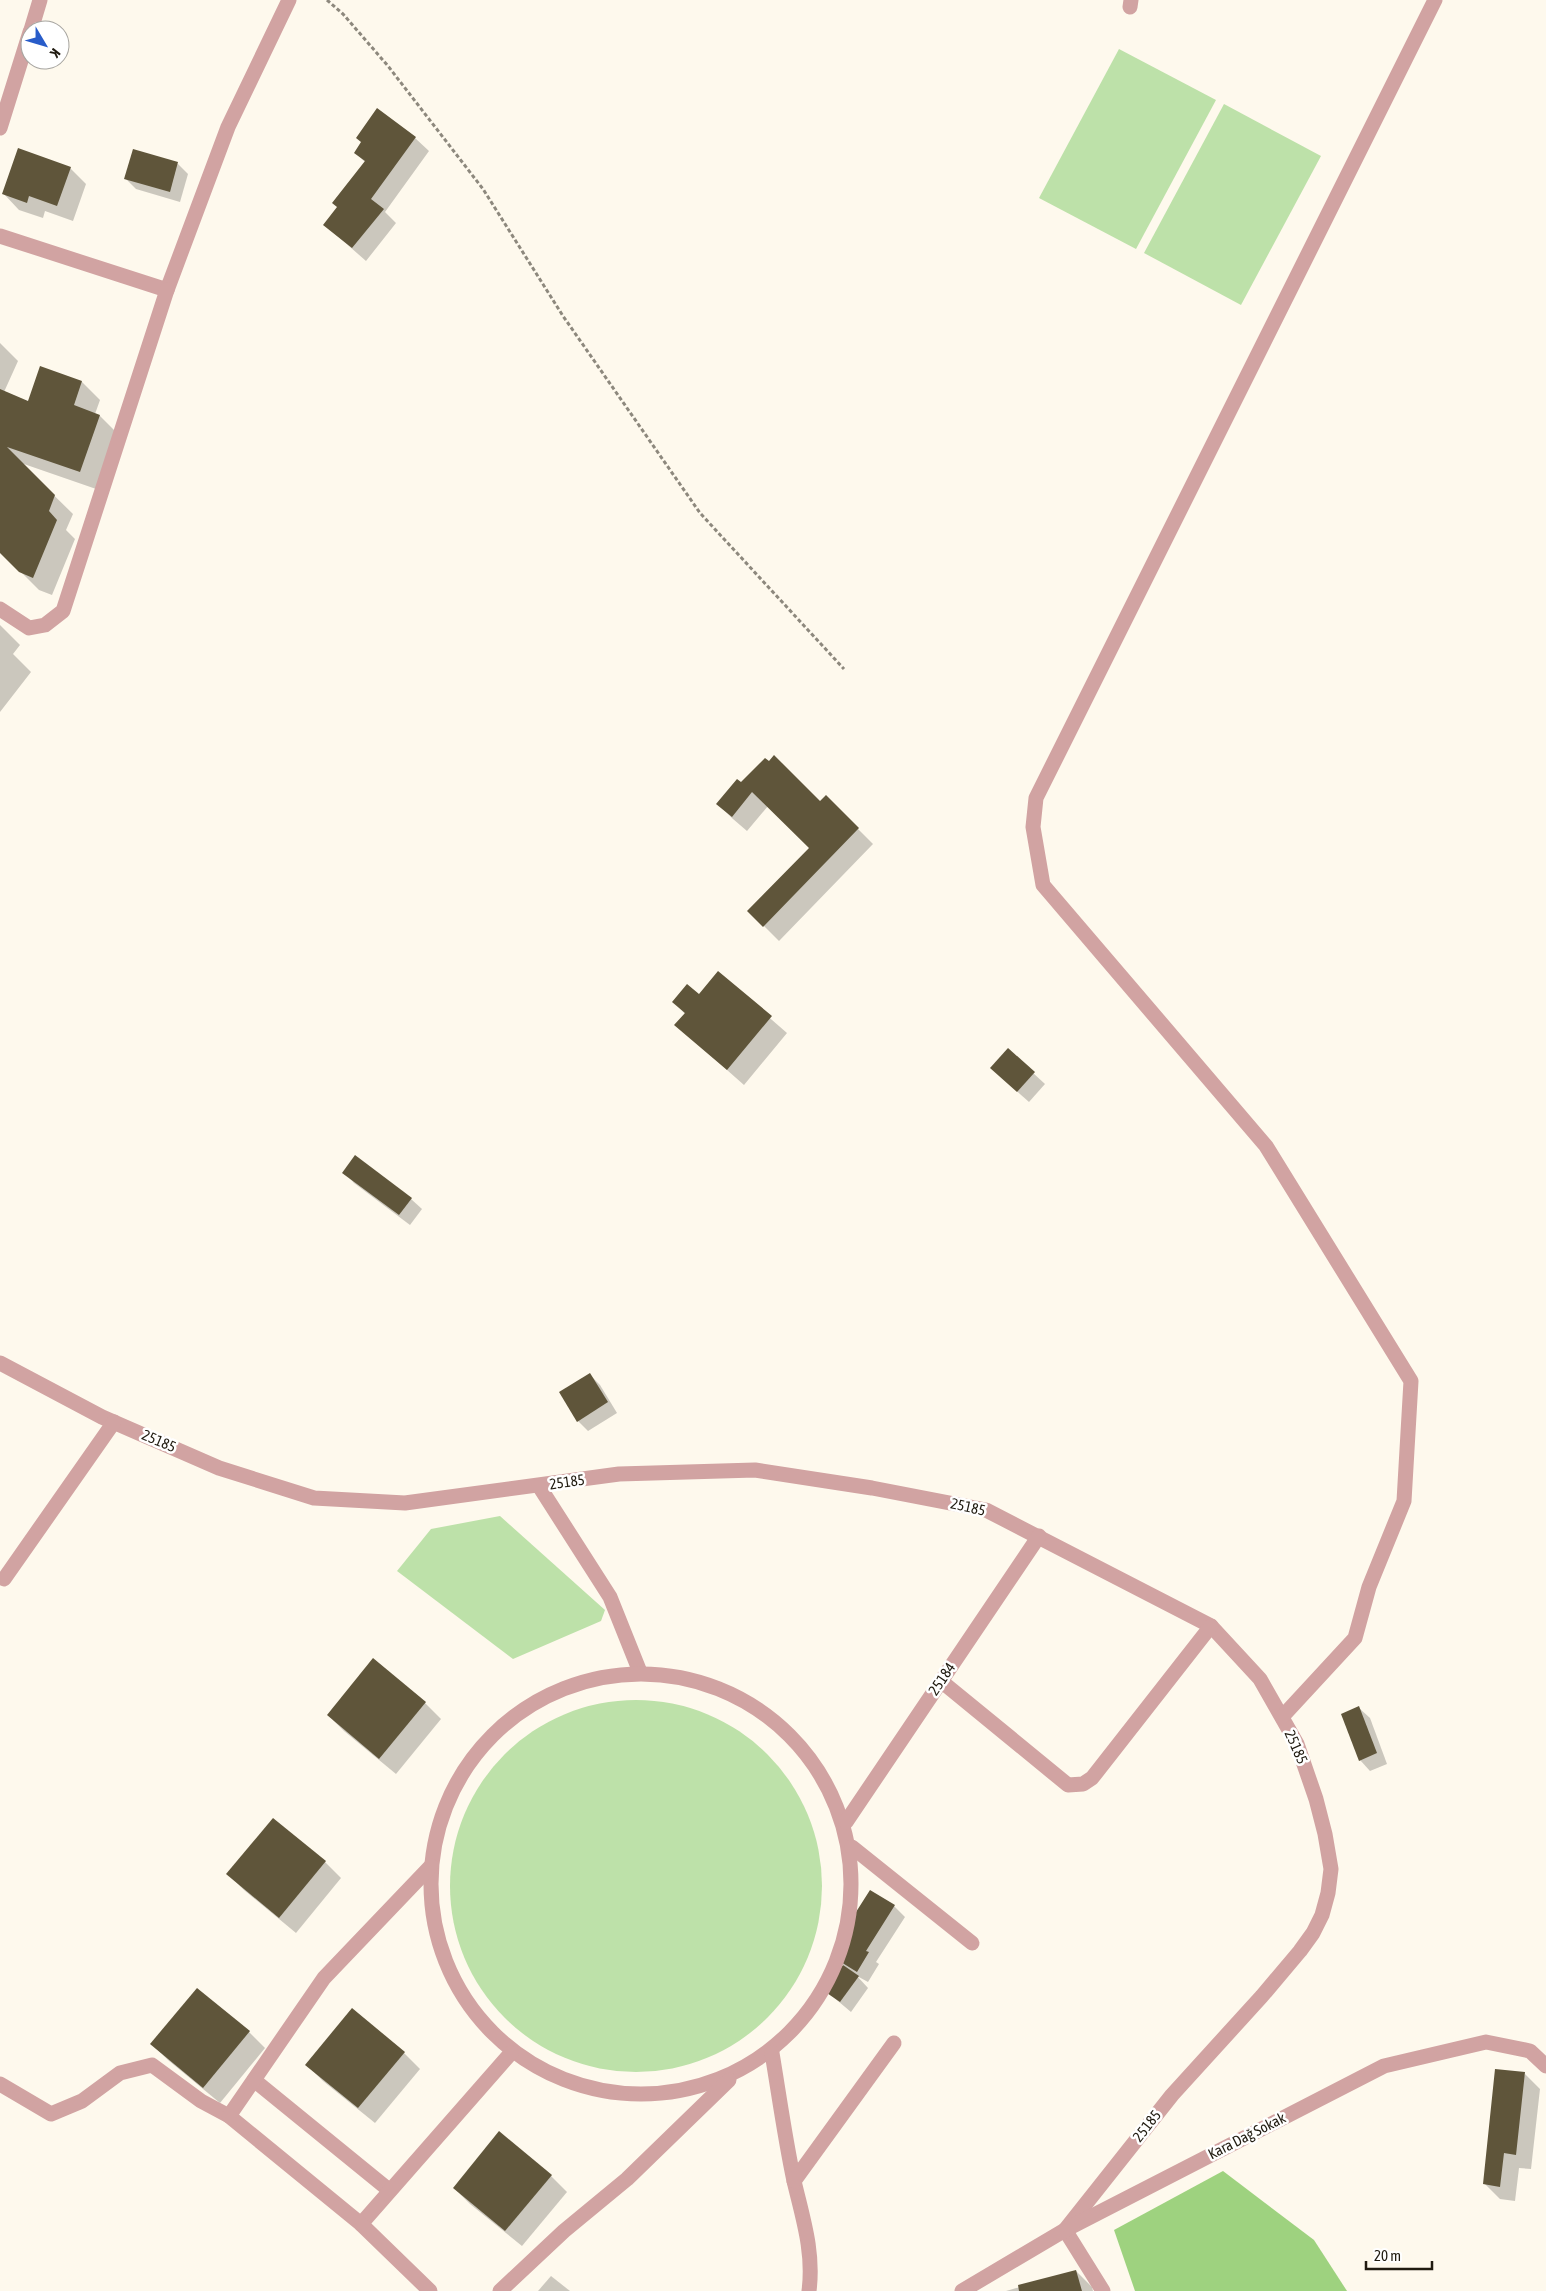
<svg xmlns="http://www.w3.org/2000/svg" width="1546" height="2291" font-family="'Asap Condensed',sans-serif">
	<rect width="100%" height="100%" fill="#fef9ed"/>
	<g fill="#bde1a9">
		<polygon points="1119,49 1216,100 1136,249 1039,198"/>
		<polygon points="1224,104 1321,156 1241,305 1144,253"/>
		<polygon points="500,1516 605,1610 601,1621 513,1659 397,1571 431,1529"/>
		<circle cx="636" cy="1886" r="186"/>
	</g>
	<polygon fill="#9ed27f" points="1223,2171 1314,2240 1347,2291 1135,2291 1114,2230"/>
	<g fill="#0003">
		<polygon points="415,138 429,151 385,212 396,223 366,261 325,225 339,208 366,163 355,152"/>
		<polygon points="134,151 178,164 188,174 180,202 136,189 126,179"/>
		<polygon points="70,168 86,184 73,221 45,211 43,218 19,210 3,193"/>
		<polygon points="0,343 18,361 4,392 28,403 41,368 82,382 100,400 95,414 100,416 118,434 99,490 21,463 73,514 66,530 75,539 52,595 39,590 0,551"/>
		<polygon points="0,625 20,645 13,654 31,672 0,712"/>
		<polygon points="741,784 820,803 826,797 873,844 779,941 749,911 811,848 768,806 747,831 733,819 718,804"/>
		<polygon points="718,973 787,1033 744,1085 676,1025 685,1014 674,1002 699,996"/>
		<polygon points="1008,1050 1045,1084 1029,1102 1002,1078"/>
		<polygon points="344,1172 411,1199 422,1209 410,1225 354,1183"/>
		<polygon points="589,1374 600,1385 617,1413 588,1431 578,1421"/>
		<polygon points="425,1703 441,1719 396,1774 344,1731 328,1715"/>
		<polygon points="1359,1708 1370,1718 1387,1764 1370,1771 1360,1760"/>
		<polygon points="325,1862 341,1878 296,1933 244,1890 228,1874"/>
		<polygon points="871,1892 894,1906 905,1917 876,1962 879,1964 868,1982 857,1976 868,1988 851,2012 826,1991 844,1966 837,1959 849,1939"/>
		<polygon points="249,2032 265,2048 220,2103 168,2060 152,2044"/>
		<polygon points="404,2053 420,2069 375,2123 323,2081 307,2065"/>
		<polygon points="1525,2074 1540,2089 1531,2169 1519,2168 1515,2201 1500,2199 1485,2184"/>
		<polygon points="551,2176 567,2192 522,2246 470,2204 454,2188"/>
		<polygon points="1076,2271 1092,2287 1093,2291 1006,2291"/>
		<polygon points="551,2276 570,2291 538,2291"/>
	</g>
	<g fill="#5f553a">
		<polygon points="377,108 416,137 371,199 384,209 352,248 323,225 337,207 332,203 365,161 354,153 361,142 356,138"/>
		<polygon points="18,148 71,167 57,206 29,196 27,203 2,194"/>
		<polygon points="133,149 178,162 170,192 124,179"/>
		<polygon points="40,366 82,381 74,405 100,415 80,472 7,447 55,495 49,511 57,520 33,578 19,572 0,553 0,389 28,401"/>
		<polygon points="774,755 820,801 826,795 859,828 763,927 747,911 809,848 752,792 732,817 716,804 737,779 741,782 765,758 769,761"/>
		<polygon points="718,971 772,1016 727,1070 674,1025 685,1013 672,1002 687,984 699,994"/>
		<polygon points="1008,1048 1035,1072 1017,1092 990,1068"/>
		<polygon points="355,1155 412,1198 399,1215 342,1173"/>
		<polygon points="590,1373 608,1402 577,1422 559,1392"/>
		<polygon points="373,1658 426,1702 379,1759 327,1715"/>
		<polygon points="1359,1706 1377,1753 1359,1761 1341,1714"/>
		<polygon points="273,1818 326,1861 279,1918 226,1874"/>
		<polygon points="870,1890 895,1905 866,1951 869,1952 857,1972 836,1959 848,1938 842,1934"/>
		<polygon points="843,1965 859,1976 840,2002 824,1991"/>
		<polygon points="197,1988 250,2031 203,2088 150,2044"/>
		<polygon points="352,2008 405,2052 358,2108 305,2065"/>
		<polygon points="1495,2069 1525,2072 1516,2155 1504,2153 1500,2187 1483,2184"/>
		<polygon points="499,2131 552,2175 505,2231 453,2188"/>
		<polygon points="1076,2270 1082,2291 1019,2291 1018,2285"/>
	</g>
	<g fill="none" stroke-linecap="round" stroke-linejoin="round">
		<polyline stroke="#8d887d" stroke-width="3" stroke-dasharray="4 2.5" stroke-linecap="butt" points="327,0 343,14 388,66 483,189 563,316 700,513 844,669"/>
		<g stroke="#d1a3a2" stroke-width="15">
			<polyline points="1130,7 1131,0"/>
			<polyline points="31,30 40,0"/>
			<polyline points="0,128 30,32"/>
			<polyline points="0,236 167,290 228,127 289,0"/>
			<polyline points="0,609 29,628 45,625 63,611 167,290"/>
			<polyline points="0,1363 102,1417 219,1468 314,1498 405,1503 619,1474 755,1470 872,1488 986,1510 1211,1626 1260,1679 1297,1744 1316,1799 1325,1834 1331,1869 1328,1893 1322,1915 1313,1933 1300,1951 1262,1996 1172,2095 1065,2230 1103,2291"/>
			<polyline points="539,1486 610,1597 640,1672"/>
			<polyline points="4,1579 114,1422"/>
			<circle cx="641" cy="1884" r="210"/>
			<polyline points="941,1681 1068,1785 1083,1784 1092,1778 1211,1626"/>
			<polyline points="1282,1717 1355,1638 1369,1587 1404,1501 1411,1381 1266,1146 1043,885 1033,827 1036,798 1435,0"/>
			<polyline points="846,1822 1039,1536"/>
			<polyline points="852,1847 972,1943"/>
			<path d="M772 2053C779 2095 785 2139 794 2181 803 2219 814 2252 809 2291"/>
			<polyline points="254,2080 389,2190"/>
			<polyline points="0,2084 51,2114 82,2101 120,2073 152,2065 201,2101 229,2116"/>
			<polyline points="794,2181 894,2043"/>
			<polyline points="361,2224 511,2053"/>
			<polyline points="430,2291 361,2224 229,2116 324,1978 431,1866"/>
			<polyline points="500,2291 564,2231 627,2179 729,2080"/>
			<polyline points="962,2291 1065,2230 1384,2066 1486,2042 1530,2051 1546,2066"/>
		</g>
	</g>
	<g text-anchor="middle" stroke-width="5" stroke-linejoin="round" paint-order="stroke">
		<g font-size="15" fill="#201b10" stroke="#fff">
			<text transform="translate(159 1441) rotate(23)" y="5">25185</text>
			<text transform="translate(567 1482) rotate(-8)" y="5">25185</text>
			<text transform="translate(968 1507) rotate(13)" y="5">25185</text>
			<text transform="translate(942 1679) rotate(-56)" y="5">25184</text>
			<text transform="translate(1296 1747) rotate(66)" y="5">25185</text>
			<text transform="translate(1147 2126) rotate(-52)" y="5">25185</text>
			<text transform="translate(1247 2136) rotate(-27)" y="5">Kara Dağ Sokak</text>
		</g>
	</g>
	<g transform="translate(45 45) rotate(128)"><circle r="24" fill="#ffffff" stroke="#a6a49f"/>
	<path d="M0-4L9 19L0 12L-9 19Z" fill="#285cc9"/>
	<text y="-8" font-size="14" font-weight="bold" text-anchor="middle" fill="#201b10">K</text>
	</g>
	<path d="M1366 2261v8h66v-8" fill="none" stroke="#201b10" stroke-width="2.5"/>
	<text x="1374" y="2261" font-size="15" fill="#201b10" stroke="#ffffff" stroke-width="4" paint-order="stroke">20 m</text>
</svg>
